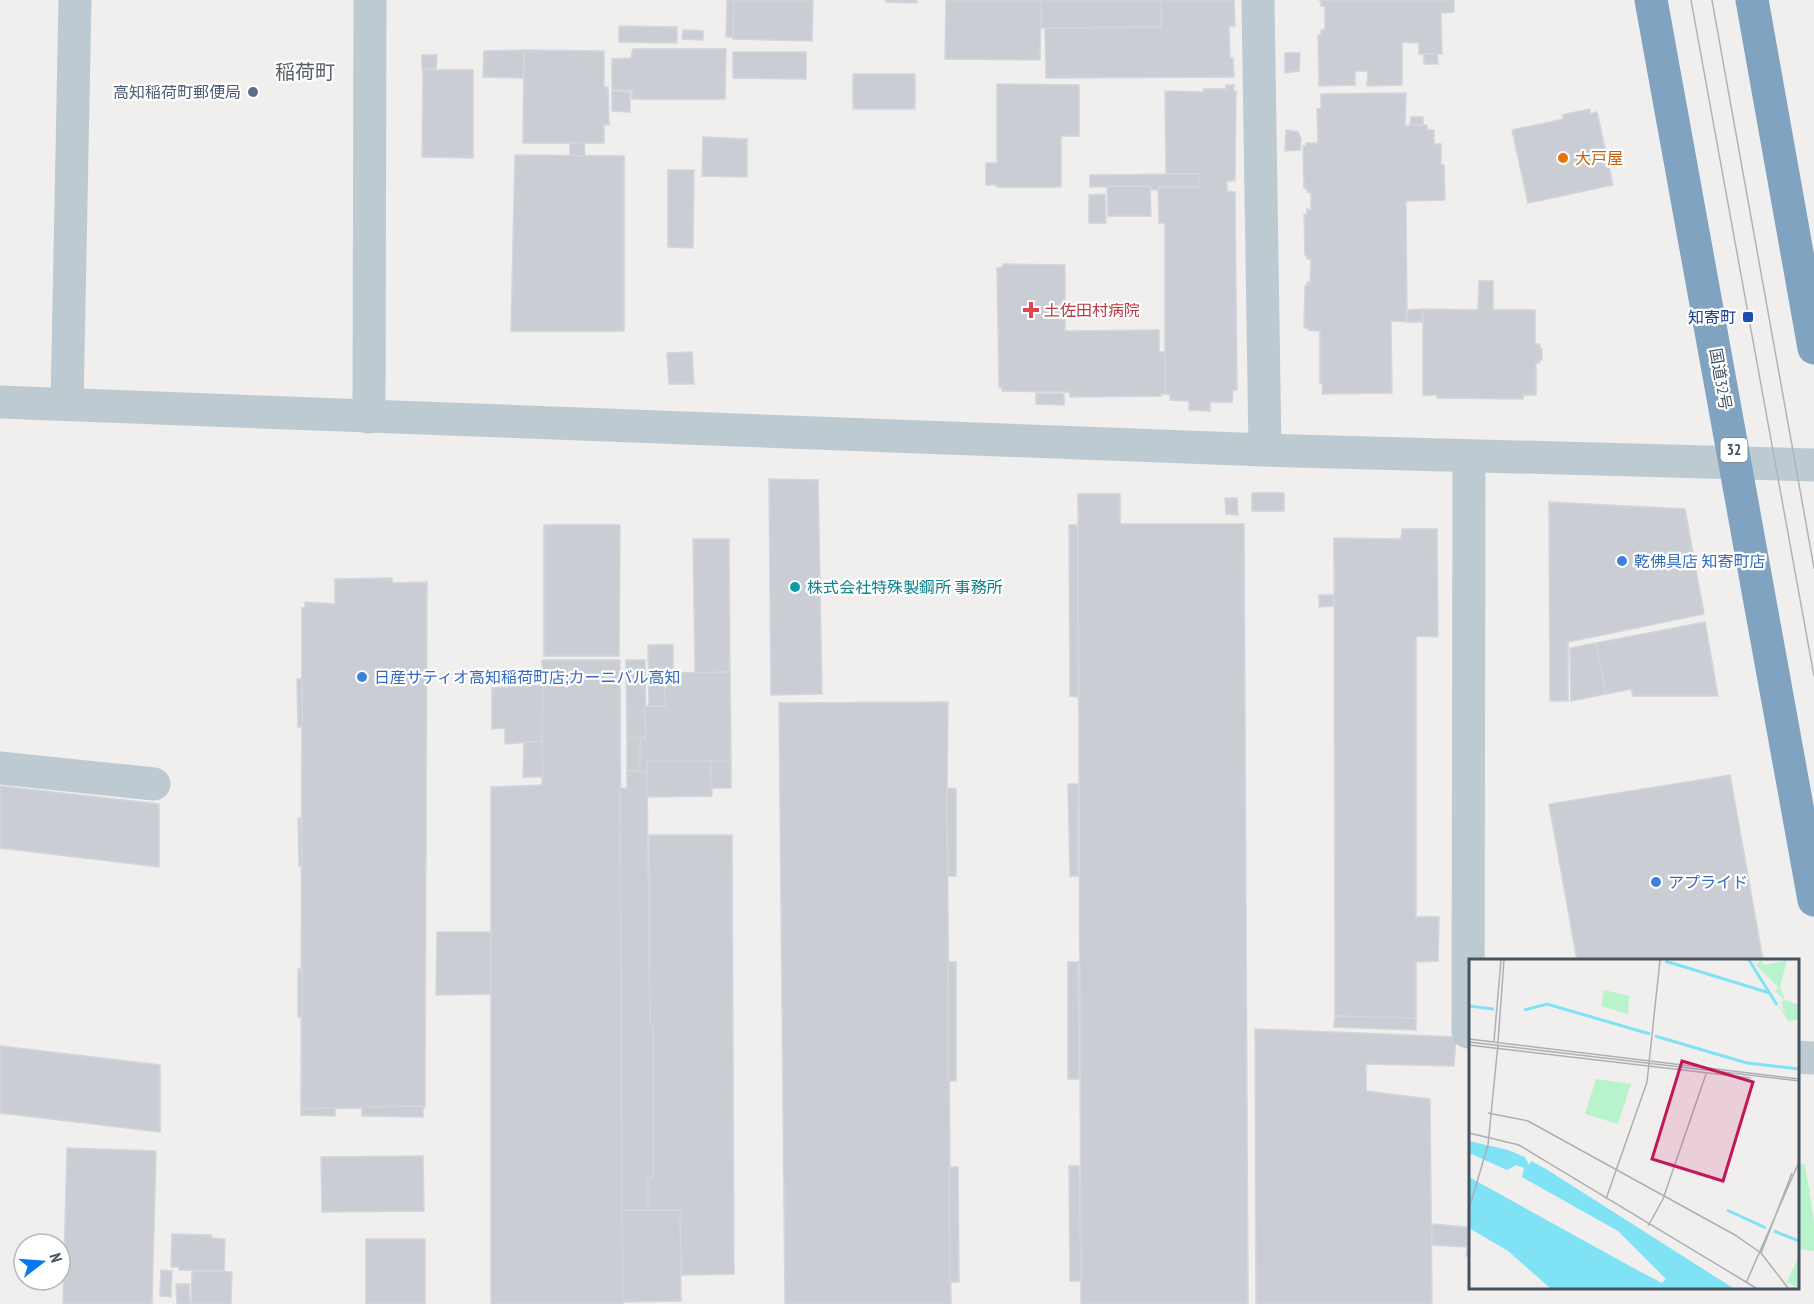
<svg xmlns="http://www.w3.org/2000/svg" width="1814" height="1304" font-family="'PT Sans Narrow','Noto Sans JP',sans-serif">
	<rect width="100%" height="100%" fill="#f1eeee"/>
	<polygon fill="#b8f3cc" points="1798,1164 1805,1164 1814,1222 1814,1251 1798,1249"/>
	<g fill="#caced4" stroke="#d2d5db" stroke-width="1.5">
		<polygon points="727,0 734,0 733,37 726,37"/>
		<polygon points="734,0 813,0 812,41 733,39"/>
		<polygon points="886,0 917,0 917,3 886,2"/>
		<polygon points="946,0 1041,0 1040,60 945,59"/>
		<polygon points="1041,0 1161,0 1161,27 1041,28"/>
		<polygon points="1161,0 1234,0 1235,26 1229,26 1230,58 1233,58 1234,77 1046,78 1045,28 1161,27"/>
		<polygon points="1319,0 1454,0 1454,12 1441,13 1442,54 1419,54 1419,43 1402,42 1402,85 1367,86 1368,71 1355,71 1355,85 1319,86 1318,35 1321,35 1321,30 1325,29 1325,6 1321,6 1321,1"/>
		<polygon points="619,26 677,27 677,43 619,42"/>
		<polygon points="683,30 703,31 703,40 682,39"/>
		<polygon points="633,49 726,49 725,99 632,99 632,90 612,90 612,59 631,58"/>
		<polygon points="524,50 604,51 604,87 608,87 609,125 604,125 604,143 523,143"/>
		<polygon points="524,50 523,78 483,77 484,51"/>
		<polygon points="733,52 806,52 806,79 733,78"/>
		<polygon points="1285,53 1300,53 1299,71 1285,73"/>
		<polygon points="1424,54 1437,54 1438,64 1424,64"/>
		<polygon points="422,55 437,55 436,69 422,69"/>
		<polygon points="423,70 473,70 473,158 422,157"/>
		<rect x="853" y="74" width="62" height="35"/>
		<polygon points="997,84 1079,85 1079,136 1061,136 1061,187 997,187 996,185 986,185 986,163 997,163"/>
		<polygon points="1226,85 1234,85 1233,91 1236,91 1235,181 1227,181 1227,191 1235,192 1237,390 1233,390 1232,402 1210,402 1210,411 1189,410 1189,401 1170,400 1170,394 1165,394 1165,223 1159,223 1158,187 1199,187 1198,174 1166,174 1165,91 1203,92 1204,89 1226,89"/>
		<polygon points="612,91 630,92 630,112 612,111"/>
		<polygon points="1406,93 1405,126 1427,125 1427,130 1434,130 1434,144 1441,144 1441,165 1444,165 1445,200 1406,201 1407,322 1391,321 1392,393 1322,394 1323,383 1320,384 1320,331 1308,330 1308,328 1304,328 1305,286 1307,286 1307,282 1310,283 1311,259 1307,259 1307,256 1305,255 1304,214 1307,215 1307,209 1311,210 1311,193 1307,192 1307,189 1304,188 1303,146 1306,146 1306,143 1318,143 1317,109 1321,109 1321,94"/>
		<polygon points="1590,109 1590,114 1597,112 1613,185 1528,203 1512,130 1564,119 1562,115"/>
		<polygon points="1411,117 1423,117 1423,125 1410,125"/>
		<polygon points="1286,130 1298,132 1301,139 1300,150 1285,151"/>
		<polygon points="703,137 747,139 747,177 702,176"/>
		<polygon points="570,143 584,143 585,156 570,156"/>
		<polygon points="515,155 624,156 624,331 511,331"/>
		<polygon points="668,170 694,170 693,248 668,247"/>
		<polygon points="1198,174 1199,187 1158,187 1159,190 1151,190 1150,186 1090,187 1090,175"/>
		<polygon points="1107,186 1150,186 1151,216 1108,216"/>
		<polygon points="1105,194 1106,223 1089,223 1089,195"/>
		<polygon points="1003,264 1065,265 1065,331 1159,330 1159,352 1165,352 1165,394 1161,394 1161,396 1070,397 1070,392 1002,391 1002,387 999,387 997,268 1002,267"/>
		<polygon points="1479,281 1493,281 1493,310 1535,310 1535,344 1540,344 1540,349 1542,349 1542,360 1539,360 1540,363 1536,363 1536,395 1523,395 1523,399 1437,398 1437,395 1423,395 1423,309 1478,310"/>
		<polygon points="1423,309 1422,322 1407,322 1408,310"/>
		<polygon points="692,352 694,384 669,384 667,353"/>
		<polygon points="1036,393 1064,394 1064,405 1036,404"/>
		<polygon points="769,479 818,480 822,694 771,695"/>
		<rect x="1252" y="493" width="32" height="18"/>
		<polygon points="1078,494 1120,494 1120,524 1244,524 1248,1304 1081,1304"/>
		<polygon points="1225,498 1237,498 1238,515 1226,514"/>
		<polygon points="1549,502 1685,509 1704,614 1568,642 1568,701 1550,701"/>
		<polygon points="544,525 620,525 619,656 544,656"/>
		<polygon points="1069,525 1078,525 1078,697 1070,696"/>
		<polygon points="1402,529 1437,529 1438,637 1416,636 1416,917 1439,917 1438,961 1416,962 1416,1018 1335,1016 1334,538 1401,539"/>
		<polygon points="693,539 729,539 730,672 695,673"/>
		<polygon points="392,578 392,583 427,582 425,1107 301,1109 302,608 305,608 305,602 335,604 335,579"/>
		<polygon points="1319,595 1334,595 1334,606 1319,607"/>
		<polygon points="1705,622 1718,696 1633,696 1631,689 1606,694 1596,643"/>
		<polygon points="1596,643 1606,694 1571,701 1570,648"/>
		<polygon points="648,645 673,645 673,673 664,673 665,706 649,706"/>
		<polygon points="542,660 620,660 623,1304 491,1304 491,787 542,785"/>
		<polygon points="626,660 645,660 646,737 627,738"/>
		<polygon points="730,672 731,761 647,761 647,772 640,771 640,740 645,740 646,737 644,706 665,706 664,673"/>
		<polygon points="297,679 302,679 302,727 298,727"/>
		<polygon points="543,685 542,741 505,744 505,728 492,729 492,688"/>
		<polygon points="948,702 947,789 951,1304 785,1304 779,703"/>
		<polygon points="646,737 645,740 640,740 640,771 627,771 627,738"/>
		<polygon points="542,741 543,777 523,777 524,743"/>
		<polygon points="647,761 711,761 712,796 648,797"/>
		<rect x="711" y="761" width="20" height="27"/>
		<polygon points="627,771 647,772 650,1024 653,1025 653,1178 648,1178 648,1210 622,1210 620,788 627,788"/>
		<polygon points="1730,775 1763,960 1577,960 1549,804"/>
		<polygon points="1068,784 1078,784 1078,876 1070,876"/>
		<polygon points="0,786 159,804 159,867 0,848"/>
		<polygon points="956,788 956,876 948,876 947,789"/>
		<polygon points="298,818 301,818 302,866 299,866"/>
		<polygon points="649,835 732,835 734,1274 681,1275 680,1210 648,1210 648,1178 653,1178 653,1025 650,1024"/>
		<polygon points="437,932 491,932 491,994 436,995"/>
		<rect x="948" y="962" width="8" height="119"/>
		<polygon points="1068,962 1078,962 1079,1079 1068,1079"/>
		<polygon points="298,969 302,969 302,1018 298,1017"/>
		<polygon points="1335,1016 1416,1018 1416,1030 1334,1027"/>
		<polygon points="1255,1029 1456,1037 1454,1066 1366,1064 1366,1091 1430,1099 1432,1304 1256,1304"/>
		<polygon points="0,1046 160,1065 160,1132 0,1113"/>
		<polygon points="423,1106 423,1117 362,1116 362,1107"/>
		<polygon points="335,1108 335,1116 301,1115 301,1109"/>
		<polygon points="67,1148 156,1151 152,1304 63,1304"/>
		<polygon points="423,1156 424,1211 322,1212 321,1157"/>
		<polygon points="1069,1166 1079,1166 1081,1281 1070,1281"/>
		<polygon points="949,1167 958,1167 959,1282 950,1282"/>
		<polygon points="1470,1176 1470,1256 1466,1256 1467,1247 1432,1245 1432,1224 1468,1227"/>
		<polygon points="622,1210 680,1210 681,1301 623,1302"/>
		<polygon points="172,1234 211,1235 212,1238 225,1239 224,1271 179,1270 179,1267 171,1267"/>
		<rect x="366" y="1239" width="59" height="65"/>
		<polygon points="161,1270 172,1271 171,1297 160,1296"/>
		<polygon points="192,1271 232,1272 231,1304 191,1304"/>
		<polygon points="176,1284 189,1284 190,1304 177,1304"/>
	</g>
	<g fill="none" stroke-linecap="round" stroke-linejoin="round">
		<g stroke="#bdcad2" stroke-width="33">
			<polyline points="1258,0 1265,450"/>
			<polyline points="0,402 1265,450 1814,465"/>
			<polyline points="67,404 75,0"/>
			<polyline points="369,417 370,0"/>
			<polyline points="0,768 154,784"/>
			<polyline points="1468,1032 1469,457"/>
			<polyline points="1798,1057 1814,1058"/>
		</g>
		<g stroke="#81a3c2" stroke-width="33">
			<polyline points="1651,0 1814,900"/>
			<polyline points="1752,0 1814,348"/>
		</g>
		<g stroke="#b0b4b9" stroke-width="1.5">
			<polyline points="1691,0 1814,676"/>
			<polyline points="1712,0 1814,568"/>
		</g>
	</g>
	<circle fill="#5c6f8a" stroke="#fff" stroke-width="2" cx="253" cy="92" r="6"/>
	<circle fill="#e8710a" stroke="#fff" stroke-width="2" cx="1563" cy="158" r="6"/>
	<path fill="#e0444e" stroke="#fff" stroke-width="2" d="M1028 301h6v6h6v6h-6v6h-6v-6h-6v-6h6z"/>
	<rect fill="#1a4fb4" stroke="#fff" stroke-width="2" x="1742" y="311" width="12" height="12" rx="3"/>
	<g fill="#3f7fe0" stroke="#fff" stroke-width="2">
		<circle cx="1622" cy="561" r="6"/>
		<circle cx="362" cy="677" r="6"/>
		<circle cx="1656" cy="882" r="6"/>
	</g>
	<circle fill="#0f9aa8" stroke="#fff" stroke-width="2" cx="795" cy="587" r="6"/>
	<g text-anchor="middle" stroke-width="4.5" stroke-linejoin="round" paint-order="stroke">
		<rect fill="#fff" stroke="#7c878e" stroke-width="1.5" x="1720.5" y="438" width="27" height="24" rx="4.5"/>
		<g font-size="15" font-weight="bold" fill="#44535e">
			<text x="1734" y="455">32</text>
		</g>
		<g font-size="16" fill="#4e5e75" stroke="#fff" text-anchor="end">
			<text x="241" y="98">高知稲荷町郵便局</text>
		</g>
		<g font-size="16" fill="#c56008" stroke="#fff" text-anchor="start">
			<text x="1575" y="164">大戸屋</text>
		</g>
		<g font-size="16" fill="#be3a42" stroke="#fff" text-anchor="start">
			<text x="1044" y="316">土佐田村病院</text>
		</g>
		<g font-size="16" fill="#164399" stroke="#fff" text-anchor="end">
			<text x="1736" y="323">知寄町</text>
		</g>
		<g font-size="16" fill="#44535e" stroke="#fff">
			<text transform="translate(1721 379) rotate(80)" y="6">国道32号</text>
		</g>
		<g font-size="16" fill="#366cbe" stroke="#fff" text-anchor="start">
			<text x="1634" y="567">乾佛具店 知寄町店</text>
			<text x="374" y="683">日産サティオ高知稲荷町店;カーニバル高知</text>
			<text x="1668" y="888">アプライド</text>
		</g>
		<g font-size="16" fill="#0d838f" stroke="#fff" text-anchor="start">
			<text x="807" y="593">株式会社特殊製鋼所 事務所</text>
		</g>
		<g font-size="20" fill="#5a5f64" stroke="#fff">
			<text x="305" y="79">稲荷町</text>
		</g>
	</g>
	<g transform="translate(1469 959)">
		<rect width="330" height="330" fill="#f1eeee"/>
		<path d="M292 1 295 6 318 1 311 28 316 41 330 46V61L319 62 306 41 318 57 312 44 315 41 306 32 309 28 287 6ZM135 31 160 37 159 55 132 47ZM127 120 162 125 149 165 116 155ZM330 297V324L328 328 318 323Z" fill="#b8f3cc"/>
		<path d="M0 182 39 191 56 198 60 206 62 202 77 210 264 329H81L39 292 0 269V218L168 311 193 324 197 320 149 272 53 218 55 209 47 206 38 211 0 194Z" fill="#80e2f5"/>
		<path fill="none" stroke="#80e2f5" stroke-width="3" d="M280 1 308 46M196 2 301 34M0 47 25 50M55 51 78 45 181 75M186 77 278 104 330 110M258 251 297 269M305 272 330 282"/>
		<path fill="none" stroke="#acb0b4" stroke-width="1.5" d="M0 80 330 120M25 82 32 1M0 83 330 122M29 83 35 1M0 86 282 119M19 154 59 162 266 276 292 294 319 329M0 174 50 186 287 329M137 240 178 123 191 1M0 250 19 186 29 85M179 267 194 240 237 115M292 294 323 214M277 324 330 203"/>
		<path fill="#c2185b" fill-opacity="0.15" stroke="#c2185b" stroke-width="3" d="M213 102 284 123 254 222 183 200Z"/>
		<rect width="330" height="330" fill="none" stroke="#44535e" stroke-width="3"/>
	</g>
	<g transform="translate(42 1262) rotate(73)"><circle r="28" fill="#ffffff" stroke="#b4babf" stroke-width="1.5"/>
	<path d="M0-4.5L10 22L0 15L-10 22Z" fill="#0778f2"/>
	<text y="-9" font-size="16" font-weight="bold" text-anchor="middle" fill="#44535e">N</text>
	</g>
</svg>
